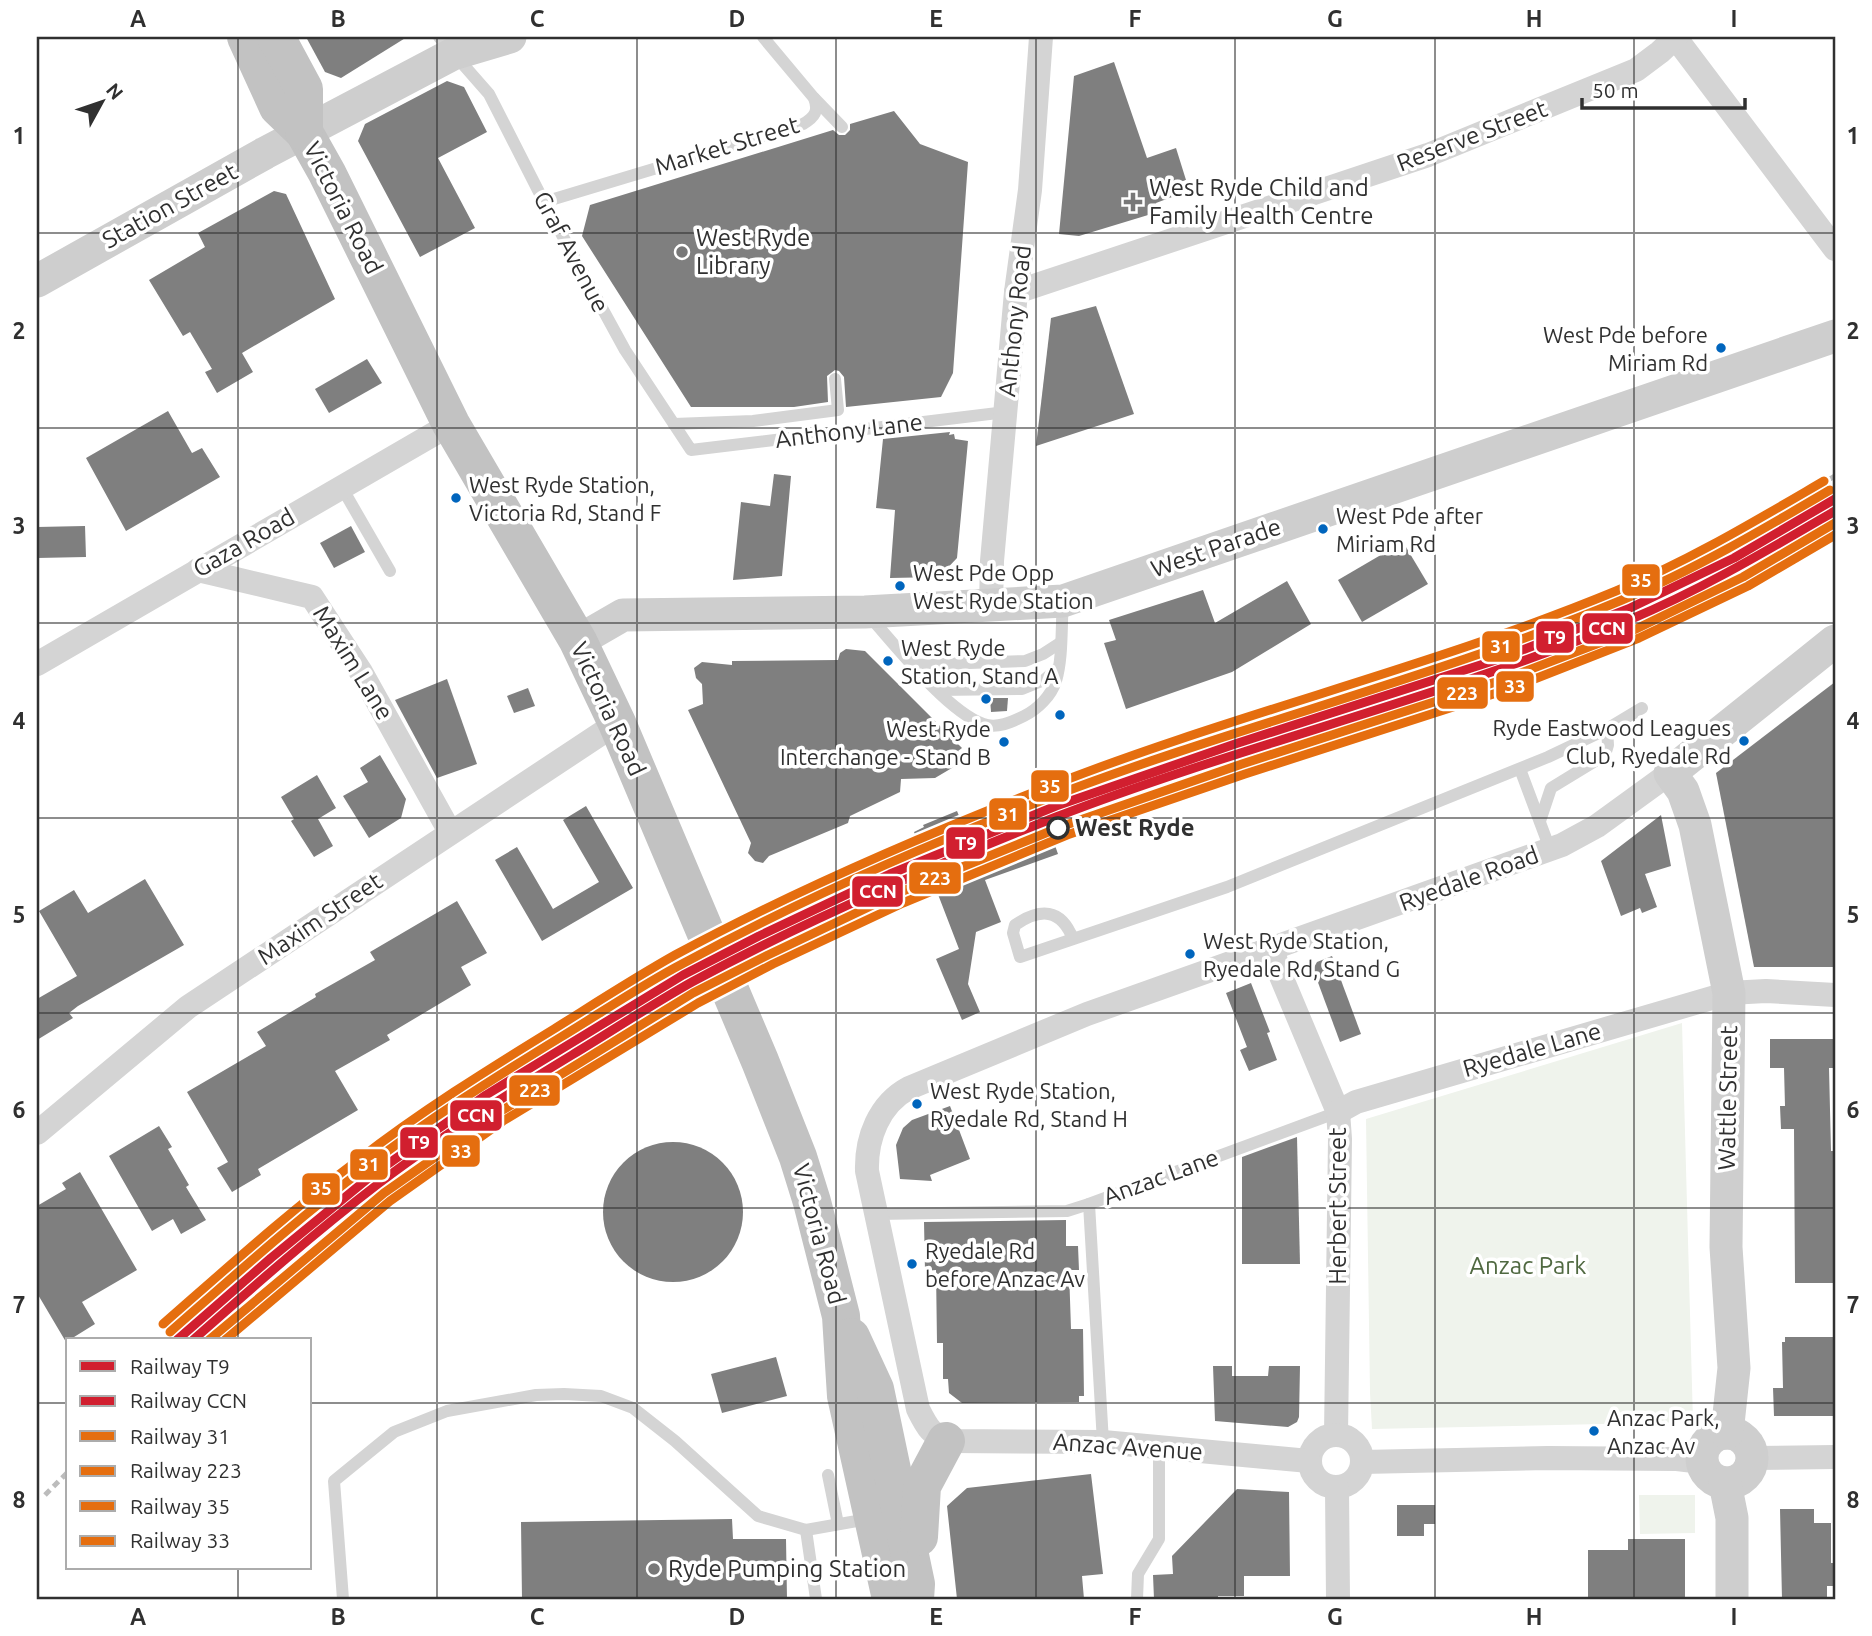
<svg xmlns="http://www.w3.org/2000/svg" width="1872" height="1636" font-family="Ubuntu,sans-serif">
	<rect width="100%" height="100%" fill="#fff"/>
	<g fill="#eff3ec">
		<polygon points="1682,1023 1693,1422 1372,1429 1370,1393 1366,1119"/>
		<polygon points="1639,1495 1695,1495 1695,1533 1640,1534"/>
	</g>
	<g fill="#7f7f7f">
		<polygon points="306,37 407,37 341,78 325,72"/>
		<polygon points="1114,62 1147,158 1176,148 1186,180 1169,186 1172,197 1156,203 1158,212 1079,236 1059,234 1074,76"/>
		<polygon points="447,81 464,87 487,132 438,158 475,228 420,257 358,141 365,124"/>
		<polygon points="894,111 920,144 968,162 953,373 941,397 846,407 844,377 839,371 835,370 827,376 828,402 794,407 691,407 582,236 590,205 833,130 839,135 845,135 850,130 850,124"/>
		<polygon points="274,191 286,194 335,299 242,353 253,372 217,393 205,372 212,369 190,332 183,336 149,280 205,247 198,233"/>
		<polygon points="1096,306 1134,414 1036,446 1051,318"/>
		<polygon points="367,359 382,383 329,413 315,389"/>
		<polygon points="168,411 192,453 202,448 220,477 126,531 86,458"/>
		<polygon points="950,432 949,435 954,434 955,439 968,441 957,558 939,577 890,578 895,510 876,508 883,439"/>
		<polygon points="774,474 791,476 782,576 733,580 741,502 770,506"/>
		<polygon points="85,526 86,557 37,558 37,527"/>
		<polygon points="351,526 365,552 334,568 320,543"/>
		<polygon points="1403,542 1428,584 1362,622 1338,580"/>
		<polygon points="1287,581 1311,624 1232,672 1126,709 1104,643 1116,640 1109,620 1203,590 1215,623"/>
		<polygon points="846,649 865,651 962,748 958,751 961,758 957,765 935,778 901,779 900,792 850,816 848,823 769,856 763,863 755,861 748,853 751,843 688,710 703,704 702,684 696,678 694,668 702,662 732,665 732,661 838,660 840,653"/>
		<polygon points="447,679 477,764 437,778 395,700"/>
		<polygon points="1835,682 1835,967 1754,967 1716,773"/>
		<polygon points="528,688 535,706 514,713 507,696"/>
		<polygon points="990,698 1008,698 1007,711 991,712"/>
		<polygon points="380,755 406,799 401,818 369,838 343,796 368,782 360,768"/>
		<polygon points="317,775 336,808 318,819 333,846 314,857 291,821 294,819 281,797"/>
		<polygon points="586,806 633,888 542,941 495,860 517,847 553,909 599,882 563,820"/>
		<polygon points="957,811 978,862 1051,834 1058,854 985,880 1001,922 976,932 968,984 980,1012 962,1020 936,959 959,949 914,832 924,827 923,825"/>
		<polygon points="1661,815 1671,866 1645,874 1657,907 1642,913 1640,908 1621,916 1601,861"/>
		<polygon points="145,879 184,945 78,1006 69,1013 73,1018 37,1040 37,999 77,976 39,911 74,890 88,913"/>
		<polygon points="457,901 487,953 461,967 471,985 387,1035 390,1040 335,1071 358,1110 258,1169 261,1175 232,1192 217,1168 228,1162 187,1092 266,1046 257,1032 316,997 315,994 375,960 370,952"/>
		<polygon points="1332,956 1361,1034 1340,1042 1313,969 1317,962"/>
		<polygon points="1251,983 1270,1032 1267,1033 1277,1060 1249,1071 1240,1050 1247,1047 1226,993"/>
		<polygon points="1770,1039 1835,1039 1835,1068 1829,1068 1831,1151 1835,1151 1835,1283 1795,1283 1794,1129 1781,1129 1780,1106 1785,1106 1784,1068 1770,1068"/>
		<polygon points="950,1106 970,1159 930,1175 932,1181 900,1179 896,1145 903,1128 912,1120"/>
		<polygon points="159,1126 172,1147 168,1149 189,1185 186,1187 206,1220 181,1234 173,1219 152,1231 109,1156"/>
		<polygon points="1297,1137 1300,1264 1242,1264 1242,1157"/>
		<circle cx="673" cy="1212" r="70"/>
		<polygon points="80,1172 137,1270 82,1302 95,1324 66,1342 37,1293 37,1206 66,1189 62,1183"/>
		<polygon points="1066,1220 1066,1246 1078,1246 1079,1270 1069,1270 1071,1329 1083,1329 1084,1396 1079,1396 1079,1402 962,1403 949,1393 948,1379 943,1379 943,1343 937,1343 936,1270 925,1271 924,1222"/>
		<polygon points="1785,1337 1835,1337 1835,1416 1774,1416 1773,1388 1783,1388 1782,1342 1785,1342"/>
		<polygon points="776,1357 787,1396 722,1413 711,1374"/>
		<polygon points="1213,1366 1232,1366 1232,1376 1268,1376 1269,1366 1300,1366 1299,1417 1297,1422 1288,1427 1215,1421"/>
		<polygon points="1091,1474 1103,1574 1082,1576 1084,1599 957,1599 947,1506 967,1488"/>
		<polygon points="1237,1489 1289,1492 1290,1576 1244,1576 1244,1596 1218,1596 1218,1599 1154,1599 1153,1575 1173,1574 1172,1556"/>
		<polygon points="1397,1505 1435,1505 1435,1524 1424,1524 1424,1536 1397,1536"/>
		<polygon points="1780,1509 1814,1509 1814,1523 1831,1523 1831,1563 1835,1563 1835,1586 1827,1586 1827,1599 1782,1599"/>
		<polygon points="732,1519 733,1539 786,1539 787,1599 522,1599 521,1522"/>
		<polygon points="1628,1539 1685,1539 1685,1599 1588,1599 1588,1550 1628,1550"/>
	</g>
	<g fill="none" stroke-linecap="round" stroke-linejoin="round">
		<g stroke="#d4d4d4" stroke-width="12">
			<polyline points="439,37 489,94 544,202 625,350 691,450 1006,412"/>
			<polyline points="814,98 842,127"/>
			<path d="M544 202 803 124C815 117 819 111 814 98L763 37"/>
			<polyline points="674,424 753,421 838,410 835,379"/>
			<polyline points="341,486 390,571"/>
			<path d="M870 617C896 646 947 711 983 724 997 729 1012 722 1024 716 1038 709 1051 696 1056 681 1063 657 1061 627 1063 601"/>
			<polyline points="913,665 1025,661 1043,654 1060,643"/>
			<polyline points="937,690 1022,689 1044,680 1058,668"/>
			<polyline points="1520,769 1550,849"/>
			<polyline points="1540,821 1551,788 1605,755 1608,745 1607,729"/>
			<path d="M1073 939C1061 908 1040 908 1015 925L1013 933 1020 957 1227 887 1548 757 1607 729 1642 708"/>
			<polyline points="876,1214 1067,1211 1089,1204"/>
			<polyline points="1103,1442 1089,1204 1338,1112"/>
			<polyline points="828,1475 838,1524"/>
			<polyline points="806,1530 816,1599"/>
			<polyline points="343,1599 334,1481 394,1432 447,1411 536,1395 564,1394 601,1396 633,1408 675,1441 758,1516 806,1530 868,1519"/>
			<polyline points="1137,1599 1138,1574 1159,1539 1159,1447"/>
		</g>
		<g stroke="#d4d4d4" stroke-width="24">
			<polyline points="1675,37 1835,249"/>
			<polyline points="1016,292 1428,155 1636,70 1660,52 1676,37"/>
			<polyline points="198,570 312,597 361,672 450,832"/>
			<polyline points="991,606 992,561 1016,292 1030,190 1041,37"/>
			<polyline points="37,664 451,424"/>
			<polyline points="1272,947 1278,969 1338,1112 1340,1139 1336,1435"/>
			<polyline points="1338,1112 1356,1102 1729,993 1766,991 1835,995"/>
			<polyline points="37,1133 188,1007 617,723"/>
			<circle cx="1336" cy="1461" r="26"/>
			<polyline points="1753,1458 1835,1457"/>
			<path d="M1309 1461 1103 1442 951 1441C932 1438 926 1425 918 1409L867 1171C866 1138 879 1104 909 1088L1087 1014 1562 845 1597 826 1670 773"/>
			<polyline points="1362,1462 1548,1458 1677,1459 1702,1462"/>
			<polyline points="1337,1488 1338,1599"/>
		</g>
		<g stroke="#cecece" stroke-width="33">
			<polyline points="37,281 265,153 453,54 510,37"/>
			<polyline points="578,641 623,615 865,612 1063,601 1835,336"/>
			<circle cx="1727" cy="1458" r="25"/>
			<polyline points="1727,1433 1734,1368 1726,1247 1729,993 1695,825 1683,791 1670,773 1835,641"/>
			<polyline points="1725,1483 1732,1518 1732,1599"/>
		</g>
		<g stroke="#c2c2c2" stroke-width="38">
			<polyline points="246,37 278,107 304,132 327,173 451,424 578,641 617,723 760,1061 798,1157 812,1202 841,1316 846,1396 891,1599"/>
			<polyline points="276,37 304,89 304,132"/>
			<polyline points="851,1337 875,1389 916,1584 915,1599"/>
			<polyline points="919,1537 922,1486 946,1441"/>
		</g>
		<g stroke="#bcbcbc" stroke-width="5" stroke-dasharray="7 5" stroke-linecap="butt">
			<path d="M1343 710C1471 660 1599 606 1722 544 1761 524 1798 498 1835 476"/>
			<path d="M199 1340C257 1288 315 1237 376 1189 453 1128 538 1075 623 1025 735 959 851 898 972 851 1188 766 1415 710 1630 622 1702 593 1769 553 1835 513"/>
			<polyline points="45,1495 68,1472"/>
		</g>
		<defs>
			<polyline id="rail-1" points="177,1340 271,1258 371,1176 486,1095 683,975 759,936 890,874 1056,806 1235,744 1499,659 1628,609 1734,558 1835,499"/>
			<path id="rail-2" d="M193 1340C253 1287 314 1233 378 1184 440 1137 506 1095 572 1055 612 1031 651 1005 692 982 809 919 932 866 1056 817 1245 744 1443 698 1629 620 1701 590 1768 550 1835 511"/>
			<path id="rail-3" d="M170 1332C234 1276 297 1219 365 1168 427 1120 494 1078 561 1037 601 1013 640 986 682 964 800 900 925 845 1051 797 1239 725 1436 678 1622 600 1694 570 1762 530 1830 490"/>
			<polyline id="rail-4" points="209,1340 384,1193 498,1113 693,993 768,955 898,893 1063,826 1242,764 1505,679 1636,629 1743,577 1835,523"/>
			<path id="rail-5" d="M163 1324C227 1268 290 1211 358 1160 420 1112 487 1070 554 1029 594 1004 634 978 675 955 794 891 919 837 1045 788 1232 714 1430 668 1616 591 1689 561 1757 520 1824 481"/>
			<polyline id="rail-6" points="225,1340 390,1201 503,1121 698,1003 773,964 903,903 1067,835 1245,774 1509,689 1639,638 1748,586 1835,535"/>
		</defs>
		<use href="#rail-1" stroke="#fff" stroke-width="14"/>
		<use href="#rail-2" stroke="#fff" stroke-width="14"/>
		<use href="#rail-3" stroke="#fff" stroke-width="14"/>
		<use href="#rail-4" stroke="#fff" stroke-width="14"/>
		<use href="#rail-5" stroke="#fff" stroke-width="14"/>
		<use href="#rail-6" stroke="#fff" stroke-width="14"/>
		<use href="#rail-1" stroke="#d11f2f" stroke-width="9"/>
		<use href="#rail-2" stroke="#d11f2f" stroke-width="9"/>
		<use href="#rail-3" stroke="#e56e0f" stroke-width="9"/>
		<use href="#rail-4" stroke="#e56e0f" stroke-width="9"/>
		<use href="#rail-5" stroke="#e56e0f" stroke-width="9"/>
		<use href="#rail-6" stroke="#e56e0f" stroke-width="9"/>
	</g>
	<path fill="none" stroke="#303030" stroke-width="2" stroke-opacity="0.55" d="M238 37V1340M437 37V1599M637 37V1599M836 37V1599M1036 37V1599M1235 37V1599M1435 37V1599M1634 37V1599M37 233H1835M37 428H1835M37 623H1835M37 818H1835M37 1013H1835M37 1208H1835M37 1403H68M310 1403H1835M238 1568V1599"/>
	<g fill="#787878" stroke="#fff" stroke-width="2.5">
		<path d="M1129.5 191.5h7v7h7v7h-7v7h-7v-7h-7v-7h7z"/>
		<circle cx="682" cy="252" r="7"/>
		<circle cx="654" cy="1569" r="7"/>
	</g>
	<g fill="#0065bd" stroke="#fff" stroke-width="2.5">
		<circle cx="1721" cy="348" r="6"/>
		<circle cx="456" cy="498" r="6"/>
		<circle cx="1323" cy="529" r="6"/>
		<circle cx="900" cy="586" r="6"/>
		<circle cx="888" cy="661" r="6"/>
		<circle cx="986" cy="699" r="6"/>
		<circle cx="1060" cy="715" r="6"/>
		<circle cx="1744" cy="741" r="6"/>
		<circle cx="1004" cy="742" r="6"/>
		<circle cx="1190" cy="954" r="6"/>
		<circle cx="917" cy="1104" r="6"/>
		<circle cx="912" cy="1264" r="6"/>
		<circle cx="1594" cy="1431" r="6"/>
	</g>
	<circle fill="#fff" stroke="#303030" stroke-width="3.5" cx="1058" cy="828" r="10"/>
	<g text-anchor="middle" stroke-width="7" stroke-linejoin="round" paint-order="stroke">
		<g font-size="22" fill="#303030" stroke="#fff" text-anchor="start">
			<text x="1708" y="343" text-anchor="end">West Pde before<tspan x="1708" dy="28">Miriam Rd</tspan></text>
			<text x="469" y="493">West Ryde Station,<tspan x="469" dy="28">Victoria Rd, Stand F</tspan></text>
			<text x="1336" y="524">West Pde after<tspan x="1336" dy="28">Miriam Rd</tspan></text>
			<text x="913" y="581">West Pde Opp<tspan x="913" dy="28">West Ryde Station</tspan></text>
			<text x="901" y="656">West Ryde<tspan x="901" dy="28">Station, Stand A</tspan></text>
			<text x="1731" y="736" text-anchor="end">Ryde Eastwood Leagues<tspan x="1731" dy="28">Club, Ryedale Rd</tspan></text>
			<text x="991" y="737" text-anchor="end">West Ryde<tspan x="991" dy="28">Interchange - Stand B</tspan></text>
			<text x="1203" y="949">West Ryde Station,<tspan x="1203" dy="28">Ryedale Rd, Stand G</tspan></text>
			<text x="930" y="1099">West Ryde Station,<tspan x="930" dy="28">Ryedale Rd, Stand H</tspan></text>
			<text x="925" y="1259">Ryedale Rd<tspan x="925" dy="28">before Anzac Av</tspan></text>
			<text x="1607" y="1426">Anzac Park,<tspan x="1607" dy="28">Anzac Av</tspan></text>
		</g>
		<g font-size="24" fill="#303030" stroke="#fff">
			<text transform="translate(1472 136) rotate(-21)" y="8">Reserve Street</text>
			<text transform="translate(727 146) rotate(-17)" y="8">Market Street</text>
			<text transform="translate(170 206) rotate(-29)" y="8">Station Street</text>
			<text transform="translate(343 208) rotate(63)" y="8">Victoria Road</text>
			<text transform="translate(571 252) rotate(62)" y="8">Graf Avenue</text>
			<text transform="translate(1015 321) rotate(-84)" y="8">Anthony Road</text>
			<text transform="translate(849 431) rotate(-7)" y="8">Anthony Lane</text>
			<text transform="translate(244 543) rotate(-30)" y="8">Gaza Road</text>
			<text transform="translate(1216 548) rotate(-19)" y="8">West Parade</text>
			<text transform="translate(353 663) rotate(58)" y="8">Maxim Lane</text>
			<text transform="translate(608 709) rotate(65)" y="8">Victoria Road</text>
			<text transform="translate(1469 879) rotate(-20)" y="8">Ryedale Road</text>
			<text transform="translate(320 919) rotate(-34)" y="8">Maxim Street</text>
			<text transform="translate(1532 1050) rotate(-16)" y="8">Ryedale Lane</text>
			<text transform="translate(1728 1098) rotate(-89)" y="8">Wattle Street</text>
			<text transform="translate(1161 1177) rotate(-20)" y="8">Anzac Lane</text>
			<text transform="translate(1338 1206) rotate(-90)" y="8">Herbert Street</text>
			<text transform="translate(819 1234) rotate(75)" y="8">Victoria Road</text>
			<text transform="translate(1128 1447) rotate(4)" y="8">Anzac Avenue</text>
		</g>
		<g font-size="24" fill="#303030" stroke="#fff" text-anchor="start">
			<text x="1149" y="196">West Ryde Child and<tspan x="1149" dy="28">Family Health Centre</tspan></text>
			<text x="696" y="246">West Ryde<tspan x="696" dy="28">Library</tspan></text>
			<text x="668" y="1577">Ryde Pumping Station</text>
		</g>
		<g font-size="24" font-weight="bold" fill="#303030" stroke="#fff" text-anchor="start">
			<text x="1075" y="836">West Ryde</text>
		</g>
		<g font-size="24" fill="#506941" stroke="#fff">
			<text x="1528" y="1274">Anzac Park</text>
		</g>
	</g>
	<g stroke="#fff" stroke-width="2.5">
		<rect x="1621" y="563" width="40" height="34" rx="7" fill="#e56e0f"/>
		<rect x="1581" y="612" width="53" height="33" rx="7" fill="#d11f2f"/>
		<rect x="1535" y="620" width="40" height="34" rx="7" fill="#d11f2f"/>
		<rect x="1481" y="630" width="40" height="33" rx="7" fill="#e56e0f"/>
		<rect x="1495" y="670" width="40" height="33" rx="7" fill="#e56e0f"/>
		<rect x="1436" y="676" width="53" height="34" rx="7" fill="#e56e0f"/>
		<rect x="1030" y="769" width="40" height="34" rx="7" fill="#e56e0f"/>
		<rect x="988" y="797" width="40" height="34" rx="7" fill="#e56e0f"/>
		<rect x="945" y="826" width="41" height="34" rx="7" fill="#d11f2f"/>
		<rect x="908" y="861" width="54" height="34" rx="7" fill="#e56e0f"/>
		<rect x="851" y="875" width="53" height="33" rx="7" fill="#d11f2f"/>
		<rect x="508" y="1074" width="53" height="33" rx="7" fill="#e56e0f"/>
		<rect x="449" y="1099" width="54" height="33" rx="7" fill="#d11f2f"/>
		<rect x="399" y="1126" width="40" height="33" rx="7" fill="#d11f2f"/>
		<rect x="441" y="1134" width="40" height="34" rx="7" fill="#e56e0f"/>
		<rect x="349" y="1148" width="40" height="33" rx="7" fill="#e56e0f"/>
		<rect x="301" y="1172" width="40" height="34" rx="7" fill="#e56e0f"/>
	</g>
	<g font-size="19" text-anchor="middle" font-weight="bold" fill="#fff">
		<text x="1641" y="587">35</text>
		<text x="1607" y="635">CCN</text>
		<text x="1555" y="644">T9</text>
		<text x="1501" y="653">31</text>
		<text x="1515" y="693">33</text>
		<text x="1462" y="700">223</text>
		<text x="1050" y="793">35</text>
		<text x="1008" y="821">31</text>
		<text x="966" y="850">T9</text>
		<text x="935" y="885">223</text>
		<text x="878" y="898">CCN</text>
		<text x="535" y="1097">223</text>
		<text x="476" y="1122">CCN</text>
		<text x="419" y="1149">T9</text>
		<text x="461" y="1158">33</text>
		<text x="369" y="1171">31</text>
		<text x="321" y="1195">35</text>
	</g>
	<rect width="1872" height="1636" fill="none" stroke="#ffffff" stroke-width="77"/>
	<rect x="66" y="1338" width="245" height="231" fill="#ffffff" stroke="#acacac" stroke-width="2"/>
	<rect x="80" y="1361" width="35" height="10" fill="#d11f2f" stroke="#acacac" stroke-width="2"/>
	<text x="130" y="1374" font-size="21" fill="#303030">Railway T9</text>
	<rect x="80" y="1396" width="35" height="10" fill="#d11f2f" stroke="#acacac" stroke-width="2"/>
	<text x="130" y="1408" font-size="21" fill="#303030">Railway CCN</text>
	<rect x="80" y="1431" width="35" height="10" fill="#e56e0f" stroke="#acacac" stroke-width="2"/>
	<text x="130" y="1444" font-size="21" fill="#303030">Railway 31</text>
	<rect x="80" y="1466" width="35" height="10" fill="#e56e0f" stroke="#acacac" stroke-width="2"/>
	<text x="130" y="1478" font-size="21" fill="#303030">Railway 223</text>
	<rect x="80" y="1501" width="35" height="10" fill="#e56e0f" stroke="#acacac" stroke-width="2"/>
	<text x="130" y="1514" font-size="21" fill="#303030">Railway 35</text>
	<rect x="80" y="1536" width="35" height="10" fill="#e56e0f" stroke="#acacac" stroke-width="2"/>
	<text x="130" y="1548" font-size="21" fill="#303030">Railway 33</text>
	<g transform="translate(102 102) rotate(50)" stroke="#ffffff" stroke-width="5" paint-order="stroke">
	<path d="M0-5L12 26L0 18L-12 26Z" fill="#303030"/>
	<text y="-10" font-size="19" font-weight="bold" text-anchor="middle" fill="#303030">N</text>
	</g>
	<path d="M1582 98v10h163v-10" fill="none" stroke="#303030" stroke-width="3.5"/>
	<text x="1592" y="98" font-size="21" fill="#303030" stroke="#ffffff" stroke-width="5" paint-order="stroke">50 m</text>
	<rect x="38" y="38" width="1796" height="1560" fill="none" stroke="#303030" stroke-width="2.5"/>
	<g font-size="23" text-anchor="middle" font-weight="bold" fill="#303030">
		<text x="138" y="27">A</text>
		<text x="338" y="27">B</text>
		<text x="537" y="27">C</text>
		<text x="737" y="27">D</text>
		<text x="936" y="27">E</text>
		<text x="1135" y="27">F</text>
		<text x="1335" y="27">G</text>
		<text x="1534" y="27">H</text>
		<text x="1734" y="27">I</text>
		<text x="19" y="144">1</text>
		<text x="1853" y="144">1</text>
		<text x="19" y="339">2</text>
		<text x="1853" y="339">2</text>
		<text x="19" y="534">3</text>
		<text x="1853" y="534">3</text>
		<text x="19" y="729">4</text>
		<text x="1853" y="729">4</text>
		<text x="19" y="923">5</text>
		<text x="1853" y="923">5</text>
		<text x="19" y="1118">6</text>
		<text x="1853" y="1118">6</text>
		<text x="19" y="1313">7</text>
		<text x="1853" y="1313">7</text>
		<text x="19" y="1508">8</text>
		<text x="1853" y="1508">8</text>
		<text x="138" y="1625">A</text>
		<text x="338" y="1625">B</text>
		<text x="537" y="1625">C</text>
		<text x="737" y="1625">D</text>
		<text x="936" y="1625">E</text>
		<text x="1135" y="1625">F</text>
		<text x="1335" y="1625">G</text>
		<text x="1534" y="1625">H</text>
		<text x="1734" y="1625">I</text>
	</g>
</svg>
